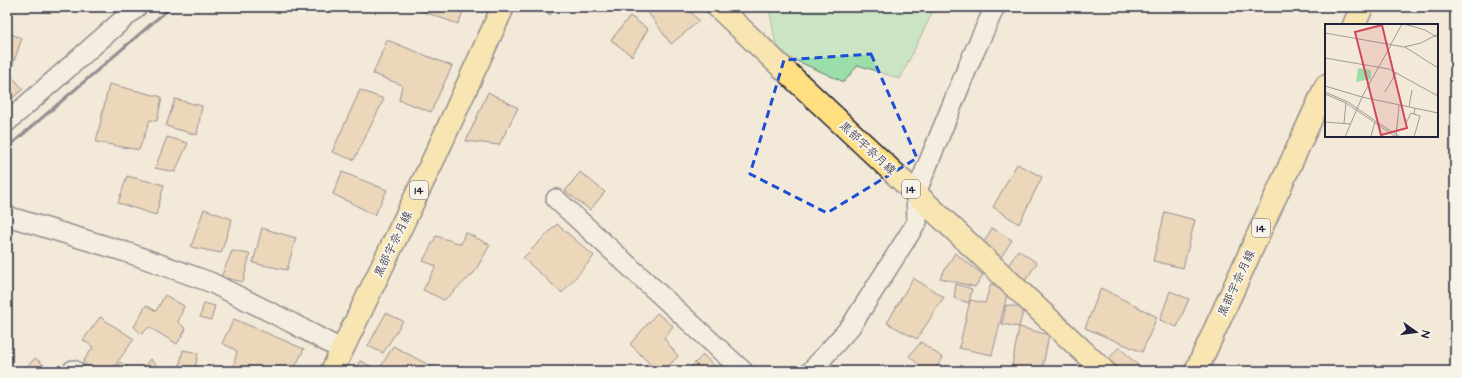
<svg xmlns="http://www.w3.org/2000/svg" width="1462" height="378" font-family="'Architects Daughter','Klee One',sans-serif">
	<rect width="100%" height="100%" fill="#f3e9d8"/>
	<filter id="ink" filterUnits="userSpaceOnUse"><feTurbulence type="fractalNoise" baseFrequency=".025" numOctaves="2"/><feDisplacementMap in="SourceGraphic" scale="8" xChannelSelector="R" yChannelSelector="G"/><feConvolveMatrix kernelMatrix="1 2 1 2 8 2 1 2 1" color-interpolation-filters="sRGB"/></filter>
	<g filter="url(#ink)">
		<polygon fill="#9cdea9" stroke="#5f8072" points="769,7 935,7 900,79 858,65 844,82 777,52"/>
		<g fill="#e5c096" stroke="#22223b">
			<polygon points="417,7 465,7 458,24 416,9"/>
			<polygon points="540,7 555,7 550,15"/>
			<polygon points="644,7 686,7 699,21 671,44"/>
			<polygon points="630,16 648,29 632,56 611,40"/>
			<polygon points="7,33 22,38 10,73 7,72"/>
			<polygon points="387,40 452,66 431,112 399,100 402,85 373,74"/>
			<polygon points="8,72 23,89 7,103 7,73"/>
			<polygon points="109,84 162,97 157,121 150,120 139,150 96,142"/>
			<polygon points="360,90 384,99 354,160 332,152"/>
			<polygon points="488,92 518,108 499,145 466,141"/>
			<polygon points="175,99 202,106 197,135 166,126"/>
			<polygon points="167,137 188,143 175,172 155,168"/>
			<polygon points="1017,164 1042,177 1019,224 993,207"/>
			<polygon points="342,172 387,190 375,215 333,194"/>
			<polygon points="580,172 605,192 590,210 565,191"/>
			<polygon points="127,176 164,185 156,215 118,203"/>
			<polygon points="204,209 232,219 221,253 191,247"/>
			<polygon points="1165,212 1195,220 1183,268 1153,261"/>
			<polygon points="557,224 594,256 562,293 523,258"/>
			<polygon points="262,228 296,238 287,270 253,263"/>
			<polygon points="992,228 1012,240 1001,257 983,244"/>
			<polygon points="465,232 490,245 474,273 444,300 423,290 436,266 423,261 436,236 461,244"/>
			<polygon points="1018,250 1037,263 1025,281 1008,266"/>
			<polygon points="232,251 250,254 243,282 221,277"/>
			<polygon points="955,253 983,275 975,287 940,278"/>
			<polygon points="913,278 944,297 917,339 887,323"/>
			<polygon points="991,283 1007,295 992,355 959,348 970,300 985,303"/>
			<polygon points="956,284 972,289 969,303 954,298"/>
			<polygon points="1101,288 1157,317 1142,352 1085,328"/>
			<polygon points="1170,291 1189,299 1177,327 1160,320"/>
			<polygon points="165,295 184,306 178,322 186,329 177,344 149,327 142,334 134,327 146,305 156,311"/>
			<polygon points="204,303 215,306 211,320 200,317"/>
			<polygon points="1006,305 1024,308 1019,327 1002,324"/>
			<polygon points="386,313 403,321 383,353 368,346"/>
			<polygon points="657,313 673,326 664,338 678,356 664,371 657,371 630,344"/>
			<polygon points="100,317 134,339 111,371 94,371 83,362 93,347 83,340"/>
			<polygon points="234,319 304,349 293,371 238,371 233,369 237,351 222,343"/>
			<polygon points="1019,327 1049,335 1042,371 1011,371"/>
			<polygon points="921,342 943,358 933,371 926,371 909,356"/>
			<polygon points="393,346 440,371 381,371 379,370"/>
			<polygon points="1119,347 1144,371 1121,371 1109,359"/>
			<polygon points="183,350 198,353 195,369 179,368"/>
			<polygon points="703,355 720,371 687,371"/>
			<polygon points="35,358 52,371 23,371"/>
			<polygon points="150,359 163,371 141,371"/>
			<polygon points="360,361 373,367 371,371 354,371"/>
			<polygon points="120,362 130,369 129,371 114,371"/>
		</g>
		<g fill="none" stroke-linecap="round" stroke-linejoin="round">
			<defs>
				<g id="minor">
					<polyline points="7,122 137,7"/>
					<polyline points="556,199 743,371"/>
					<polyline points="7,216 126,252 210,282 292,323 342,350"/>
					<polyline points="73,370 75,371"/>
					<polyline points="811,371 851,326 917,222 916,193 971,59 995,7"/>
				</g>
				<g id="primary">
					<polyline points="718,7 1104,371"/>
					<polyline points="1354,25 1362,7"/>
					<polyline points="332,371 437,152 503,7"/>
					<polyline points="1196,371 1326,86"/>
				</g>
			</defs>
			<use href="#minor" stroke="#22223b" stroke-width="22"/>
			<use href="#primary" stroke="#22223b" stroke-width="25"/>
			<use href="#minor" stroke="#f7f3e8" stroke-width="19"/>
			<use href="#primary" stroke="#ffdf80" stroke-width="22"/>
			<polyline stroke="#22223b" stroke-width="3" points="7,148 171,7"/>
		</g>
	</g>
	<path d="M0 0H1462V378H0ZM871 54 917 158 827 213 750 174 784 60Z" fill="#f3e9d8" fill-opacity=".55" fill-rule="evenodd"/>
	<path fill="none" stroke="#1d4ed8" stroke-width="3" stroke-dasharray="8 5" stroke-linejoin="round" d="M871 54 917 158 827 213 750 174 784 60Z"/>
	<g text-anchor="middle" stroke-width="4" stroke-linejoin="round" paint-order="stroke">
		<g fill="#f7f3e8" stroke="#62616f" stroke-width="1">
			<rect x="902" y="180" width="18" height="18" rx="3"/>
			<rect x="410" y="181" width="18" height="18" rx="3"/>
			<rect x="1252" y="219" width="18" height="18" rx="3"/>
		</g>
		<g font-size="11" font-weight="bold" fill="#22223b">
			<text x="911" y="193">14</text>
			<text x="419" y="194">14</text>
			<text x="1261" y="232">14</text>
		</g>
		<g font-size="12" fill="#22223b" stroke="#f7f3e8">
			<text transform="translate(868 148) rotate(43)" y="4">黒部宇奈月線</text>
			<text transform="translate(393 244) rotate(-64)" y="4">黒部宇奈月線</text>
			<text transform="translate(1236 283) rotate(-65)" y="4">黒部宇奈月線</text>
		</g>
	</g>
	<g transform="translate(1325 24)">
		<rect width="113" height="113" fill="#f3e9d8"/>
		<path d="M33 44 46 46V55L31 58Z" fill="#9cdea9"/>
		<path fill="none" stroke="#9f9999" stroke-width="1" d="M79 0 100 6 113 14M0 9 79 23 96 19 113 10M66 20 77 0M80 23 113 44M0 34 64 45 113 72M0 62 37 73M0 68 23 78 55 100M60 68 71 49M0 70 21 79 71 113M37 73 113 89M84 83 87 66M0 98 25 100M52 98 75 113M19 99 21 79M81 99 86 89 89 90M46 112 50 98M20 113 38 71 66 21M71 113 74 81M89 113 95 92 89 90 90 84"/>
		<path fill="#d1495b" fill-opacity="0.15" stroke="#d1495b" stroke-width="2" d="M57 1 82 104 56 111 30 8Z"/>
		<rect width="113" height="113" fill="none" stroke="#22223b" stroke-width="2"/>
	</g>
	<rect width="1462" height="378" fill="none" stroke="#f7f3e8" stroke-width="24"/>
	<rect x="12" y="12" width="1438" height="354" fill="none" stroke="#22223b" stroke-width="1.5" filter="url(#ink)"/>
	<g transform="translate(1416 332) rotate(104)" stroke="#f7f3e8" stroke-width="3" paint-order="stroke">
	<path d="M0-3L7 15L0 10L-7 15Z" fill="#22223b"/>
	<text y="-6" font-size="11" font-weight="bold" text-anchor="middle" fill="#22223b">N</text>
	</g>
</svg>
